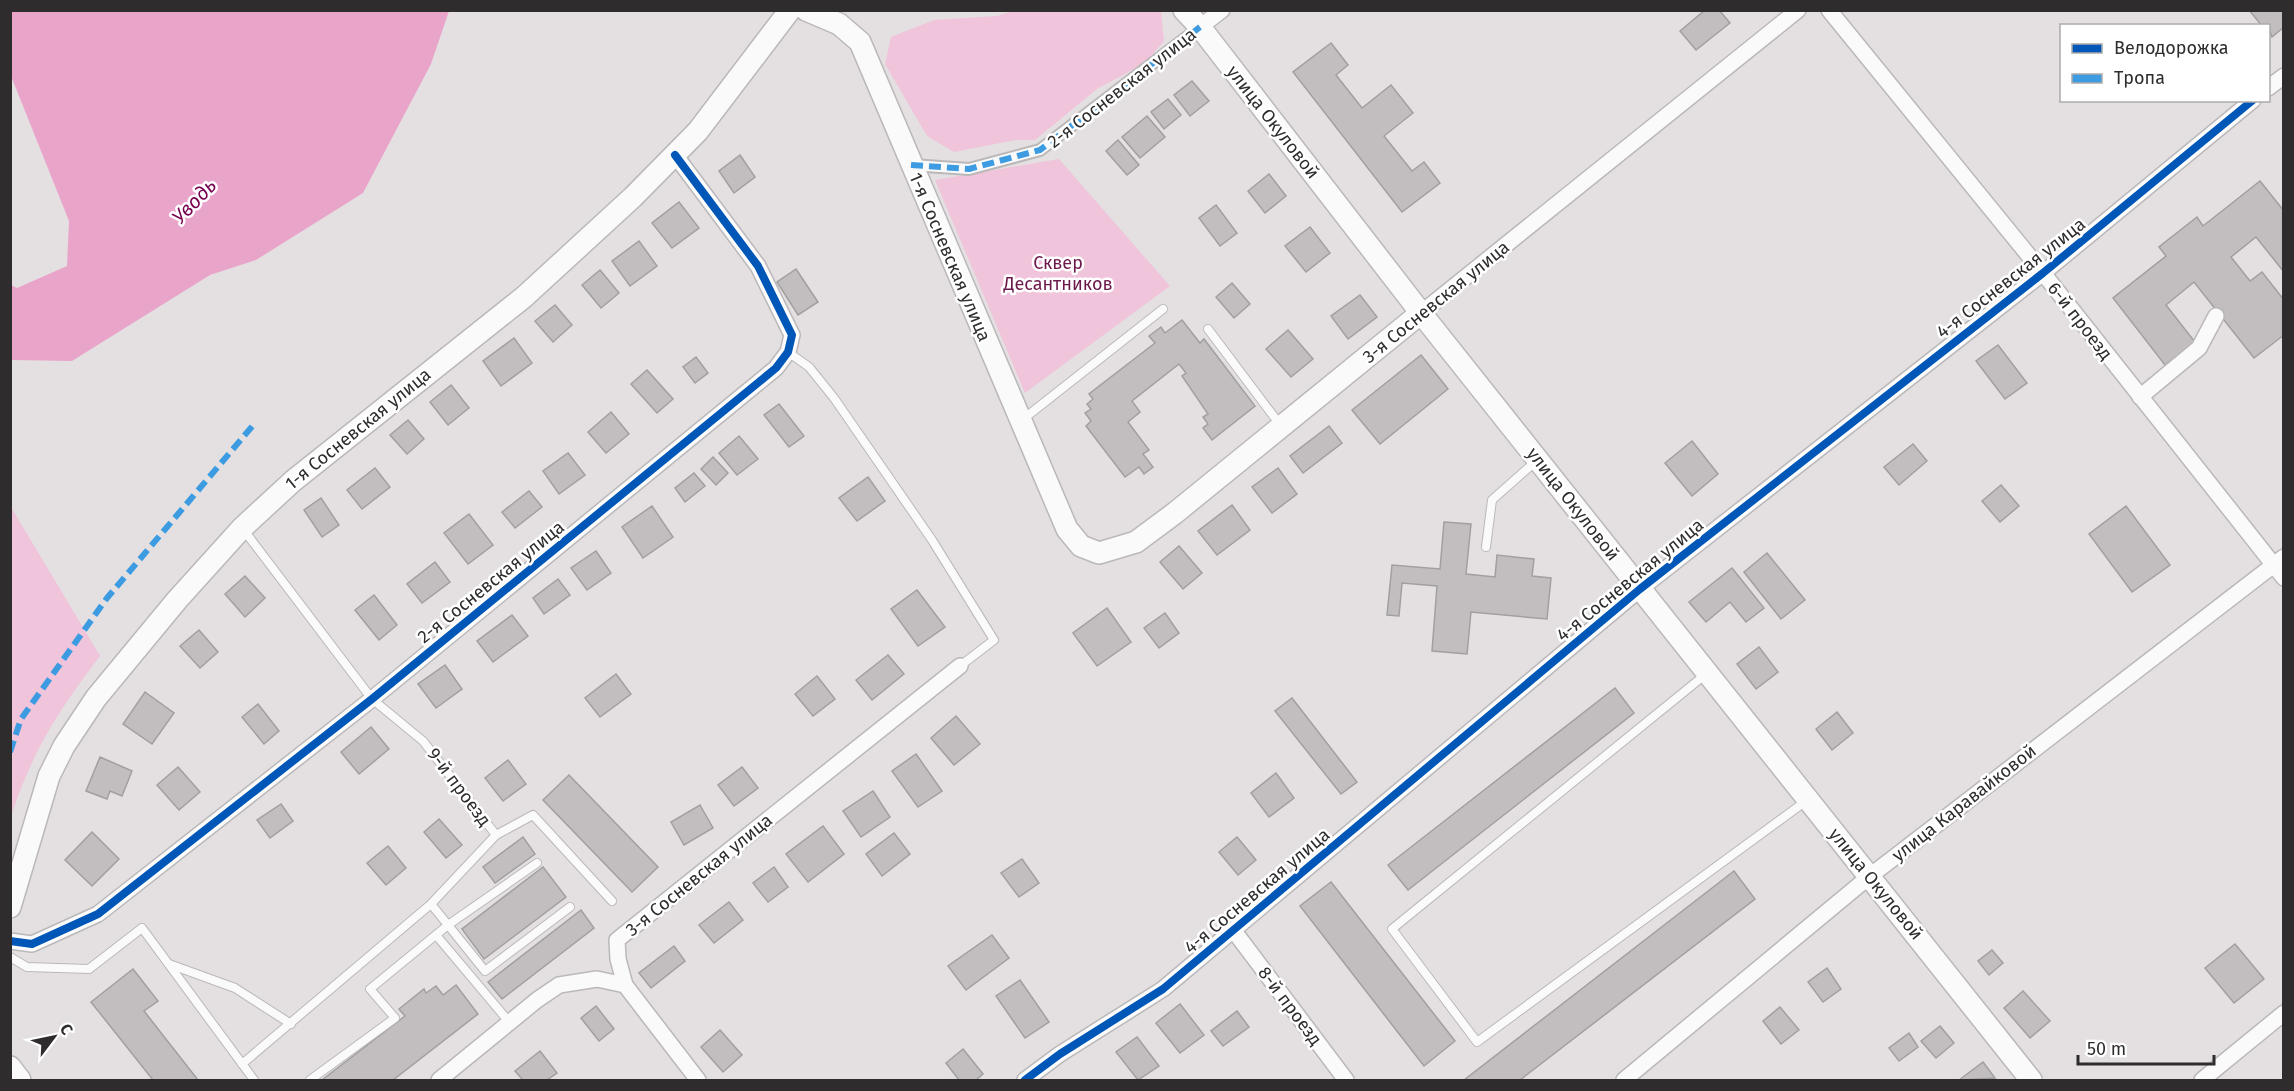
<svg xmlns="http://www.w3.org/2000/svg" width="2294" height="1091" font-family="'Fira Sans',sans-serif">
	<rect width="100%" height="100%" fill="#e4e0e2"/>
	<g fill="#f0c4da">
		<polygon points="1016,10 1161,11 1164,41 1145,63 1097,89 1035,140 1016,140 954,152 927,136 885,64 891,37 934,20 997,16"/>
		<polygon points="1059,159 1170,286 1025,393 935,180"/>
		<path d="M11 507 100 656C58 711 33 750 11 816Z"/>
	</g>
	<polygon fill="#e9a5c9" points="11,10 449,10 449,11 431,64 363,193 256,260 210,275 72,361 11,360 11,285 17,288 67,266 69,221 11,76"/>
	<g fill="#c2bec0" stroke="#a29fa0" stroke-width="1.5">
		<polygon points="1705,10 1719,10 1730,23 1696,50 1680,31"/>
		<polygon points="2249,10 2284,10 2284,27 2272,37 2268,26 2262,26"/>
		<polygon points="1331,43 1348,65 1336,75 1362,108 1391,85 1413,113 1384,136 1412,171 1424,162 1440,183 1402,212 1293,72"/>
		<polygon points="1192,81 1209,101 1190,116 1174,95"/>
		<polygon points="1168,99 1181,115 1164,129 1151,112"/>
		<polygon points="1147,116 1165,137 1140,158 1122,137"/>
		<polygon points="1118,140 1139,165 1127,175 1106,151"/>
		<polygon points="740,155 755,177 734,193 719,171"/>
		<polygon points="1269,174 1286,196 1265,213 1248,191"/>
		<polygon points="2260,181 2284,211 2284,272 2256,237 2231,257 2250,281 2262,272 2284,300 2284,335 2254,358 2194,282 2166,305 2195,342 2165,365 2113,298 2166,256 2159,247 2197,217 2203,226"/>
		<polygon points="679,202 699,228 672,248 652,223"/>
		<polygon points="1216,205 1237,233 1220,246 1199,218"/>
		<polygon points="1310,227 1330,253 1306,272 1285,246"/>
		<polygon points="639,241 657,266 630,286 612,261"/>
		<polygon points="796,269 818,302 798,315 777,282"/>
		<polygon points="600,270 619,293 601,308 582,285"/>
		<polygon points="1232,283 1250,304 1234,318 1216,297"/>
		<polygon points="1360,295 1377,317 1348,339 1331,316"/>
		<polygon points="555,305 572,325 553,342 535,321"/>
		<polygon points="1182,320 1200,343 1204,339 1255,406 1212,440 1203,428 1208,424 1203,417 1208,414 1182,376 1186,373 1179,364 1132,401 1140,412 1128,422 1149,450 1143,454 1153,467 1144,474 1139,467 1125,477 1086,426 1091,421 1085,413 1091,409 1087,404 1093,399 1089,394 1155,343 1149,336 1161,327 1165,333"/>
		<polygon points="1288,330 1313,359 1291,377 1266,349"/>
		<polygon points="514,338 532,363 501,386 483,361"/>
		<polygon points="1998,345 2027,383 2005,399 1976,361"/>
		<polygon points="1421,355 1448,389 1380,444 1352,410"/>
		<polygon points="696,357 708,373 695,383 683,367"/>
		<polygon points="647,370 673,399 657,413 631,384"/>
		<polygon points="451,385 469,408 448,425 430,402"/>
		<polygon points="779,404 804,436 789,447 764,415"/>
		<polygon points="611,412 629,434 606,453 588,432"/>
		<polygon points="408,420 424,439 407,454 390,435"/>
		<polygon points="1329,426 1342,443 1303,473 1290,456"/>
		<polygon points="739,436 758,459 737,475 719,453"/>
		<polygon points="1692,441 1718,474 1692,496 1665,463"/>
		<polygon points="1913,444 1927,461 1899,485 1884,467"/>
		<polygon points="568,453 585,475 559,494 543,471"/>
		<polygon points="713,457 728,473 716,485 701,469"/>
		<polygon points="375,468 390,487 362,509 347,490"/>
		<polygon points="1278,468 1297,494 1272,513 1252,487"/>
		<polygon points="694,473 705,486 685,502 675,488"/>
		<polygon points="868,477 885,501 857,521 839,498"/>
		<polygon points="2001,485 2019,506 2000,522 1982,501"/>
		<polygon points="529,491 542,507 515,528 502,512"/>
		<polygon points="321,498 339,525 322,537 304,510"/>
		<polygon points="1232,505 1250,530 1217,555 1198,531"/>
		<polygon points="652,506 673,537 643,558 622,527"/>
		<polygon points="2126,506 2170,565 2132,592 2089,534"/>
		<polygon points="469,514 493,545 468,564 444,533"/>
		<polygon points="1444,522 1471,524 1466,574 1495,577 1497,555 1534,559 1532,576 1551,578 1547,619 1471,612 1467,654 1432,651 1437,586 1402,583 1399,616 1387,615 1392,565 1440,569"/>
		<polygon points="1179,546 1202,573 1183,589 1160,562"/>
		<polygon points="596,551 611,573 587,590 571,568"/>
		<polygon points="1767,553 1805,600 1781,619 1744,572"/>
		<polygon points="435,562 450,582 422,603 407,584"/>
		<polygon points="1732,568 1764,608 1746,622 1730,602 1706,622 1689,602"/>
		<polygon points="245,576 265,598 245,617 225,594"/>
		<polygon points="558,579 570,595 544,614 533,598"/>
		<polygon points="917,590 945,627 918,646 891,609"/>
		<polygon points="374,595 397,625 379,640 355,610"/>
		<polygon points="1107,608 1131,642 1097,666 1073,633"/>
		<polygon points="1165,613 1179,633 1159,648 1144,628"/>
		<polygon points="512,615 528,636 493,662 477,641"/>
		<polygon points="199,630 218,652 200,668 180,646"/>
		<polygon points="1759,647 1778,672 1756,689 1737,664"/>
		<polygon points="888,655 904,674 872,700 856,680"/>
		<polygon points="445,665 462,689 436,708 418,684"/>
		<polygon points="616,674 631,694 600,717 585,698"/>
		<polygon points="817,676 835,699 813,716 795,694"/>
		<polygon points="1615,688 1634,713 1408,890 1388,865"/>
		<polygon points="145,692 174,713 152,744 123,724"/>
		<polygon points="1292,698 1357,782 1341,794 1275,711"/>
		<polygon points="258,704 279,731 264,744 242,717"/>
		<polygon points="1837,712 1853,733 1832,750 1816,729"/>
		<polygon points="956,716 980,744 954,765 931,738"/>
		<polygon points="371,727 389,749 359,774 341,752"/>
		<polygon points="916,754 942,791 918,807 892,771"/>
		<polygon points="100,757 132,771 122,796 110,791 107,799 86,791"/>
		<polygon points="508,760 526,784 503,801 485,778"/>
		<polygon points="178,767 200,792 179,810 157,785"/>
		<polygon points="742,767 758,788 734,806 718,785"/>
		<polygon points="1276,773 1294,798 1269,817 1251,793"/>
		<polygon points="569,775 658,867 632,892 543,800"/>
		<polygon points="873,791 890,817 861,837 843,811"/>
		<polygon points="281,804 293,821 270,838 257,820"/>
		<polygon points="700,805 713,828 684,845 671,822"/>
		<polygon points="439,819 462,845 446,858 424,832"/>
		<polygon points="823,826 844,854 808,882 786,854"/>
		<polygon points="92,832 119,859 92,886 65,860"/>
		<polygon points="894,833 910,854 882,876 866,854"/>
		<polygon points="523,837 535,854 495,883 483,867"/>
		<polygon points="1237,837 1256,860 1238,875 1219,852"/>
		<polygon points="388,846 406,868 386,885 367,863"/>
		<polygon points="1022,859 1039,883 1019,897 1001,873"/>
		<polygon points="543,867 566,897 484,959 462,929"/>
		<polygon points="774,867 788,887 768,902 753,883"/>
		<polygon points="1734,871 1755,899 1520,1080 1464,1080"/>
		<polygon points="1331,882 1455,1041 1424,1066 1300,906"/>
		<polygon points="729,902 743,920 714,943 699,925"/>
		<polygon points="581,910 594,928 502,999 488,982"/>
		<polygon points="992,935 1009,958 966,990 948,966"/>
		<polygon points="2235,944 2264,979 2234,1003 2205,968"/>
		<polygon points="674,946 685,961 651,988 639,973"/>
		<polygon points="1992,950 2003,963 1989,975 1978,961"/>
		<polygon points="1827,968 1841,989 1823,1002 1808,982"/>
		<polygon points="133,969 158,1001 144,1011 198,1080 153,1080 91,1002"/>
		<polygon points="1020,980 1049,1022 1025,1038 996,996"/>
		<polygon points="456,985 478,1014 393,1080 322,1080 405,1016 399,1009 424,989 426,993 436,986 443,995"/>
		<polygon points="2023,991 2050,1021 2030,1038 2004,1008"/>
		<polygon points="1180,1004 1204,1035 1180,1053 1156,1023"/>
		<polygon points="596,1006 614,1029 599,1041 581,1018"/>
		<polygon points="1780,1007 1799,1030 1781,1044 1763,1021"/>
		<polygon points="1237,1011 1249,1027 1223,1046 1211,1031"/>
		<polygon points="1940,1026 1954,1043 1936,1058 1921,1041"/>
		<polygon points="720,1030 742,1055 723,1072 701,1047"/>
		<polygon points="1909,1033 1918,1047 1899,1061 1889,1048"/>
		<polygon points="1137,1037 1159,1066 1138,1080 1116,1052"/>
		<polygon points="963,1049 983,1074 976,1080 959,1080 946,1063"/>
		<polygon points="540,1051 557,1073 547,1080 523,1080 515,1071"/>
		<polygon points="1983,1062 1995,1078 1959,1080"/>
	</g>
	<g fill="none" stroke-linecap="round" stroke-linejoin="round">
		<defs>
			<g id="service">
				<polyline points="1208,329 1281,426"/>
				<polyline points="788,352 809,367 834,398 932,540 994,640 960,666"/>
				<polyline points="1022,420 1163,309"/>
				<polyline points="243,529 372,699 423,741 496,835"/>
				<polyline points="1486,547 1492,500 1536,461"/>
				<polyline points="1706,674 1392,929 1477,1042 1806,801"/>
				<polyline points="431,904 448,925 537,863"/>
				<polyline points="436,935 510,1023"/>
				<polyline points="10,957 27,967 89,969 142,928 254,1080"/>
				<polyline points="169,964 235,988 291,1024"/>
				<polyline points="242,1064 431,904 496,835 533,815 612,901"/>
				<polyline points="310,1080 395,1018 370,989 448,925 485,971 570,907"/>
			</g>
			<polyline id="pedestrian" points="912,165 969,169 1040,150 1200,27"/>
			<g id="minor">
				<polyline points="1829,10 2043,273 2284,578"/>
				<polyline points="1200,27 1222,10"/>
				<polyline points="2268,88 2284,76"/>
				<polyline points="1421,313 1798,10"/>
				<polyline points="2140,397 2199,348 2216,316"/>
				<polyline points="1234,931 1346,1080"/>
				<polyline points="10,941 32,944 98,914 372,699 776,368 788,352 792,335 758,266 675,155"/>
				<polyline points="625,985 698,1080"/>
				<polyline points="439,1080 537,1000 559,985 597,979 625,985 618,959 617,940 960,666"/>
				<polyline points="1025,1080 1060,1054 1163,989 1640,589 2043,273 2253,100"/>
				<polyline points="1624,1080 1870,876 2284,557"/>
				<polyline points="2202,1080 2284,1013"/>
			</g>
			<g id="secondary">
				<polyline points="806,10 839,24 860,42 1067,529 1081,546 1099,553 1136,542 1175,513 1421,313"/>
				<polyline points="1184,10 1200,27 1421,313 2031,1080"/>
				<polyline points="10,907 49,776 64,746 96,698 177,600 242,528 293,481 524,297 633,197 698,131 790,10"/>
				<polyline points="10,1067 20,1080"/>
			</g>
		</defs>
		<use href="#service" stroke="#bbb8b9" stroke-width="10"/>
		<use href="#pedestrian" stroke="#bbb8b9" stroke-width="14"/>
		<use href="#minor" stroke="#bbb8b9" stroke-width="18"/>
		<use href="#secondary" stroke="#bbb8b9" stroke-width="24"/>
		<use href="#service" stroke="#fbfafb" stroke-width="8"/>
		<use href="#pedestrian" stroke="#fbfafb" stroke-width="10"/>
		<use href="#minor" stroke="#fbfafb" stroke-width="15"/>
		<use href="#secondary" stroke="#fbfafb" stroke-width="21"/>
		<g stroke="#3d9ce1" stroke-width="6" stroke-dasharray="12 6" stroke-linecap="butt">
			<polyline points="911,165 969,169 1040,150 1200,27"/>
			<polyline points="10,752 21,719 107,598 255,423"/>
		</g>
		<defs>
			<g id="cycleway">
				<polyline points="10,941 32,944 98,914 372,699 776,368 788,352 792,335 758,266 675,155"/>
				<polyline points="1025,1080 1060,1054 1163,989 1640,589 2043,273 2253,100"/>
			</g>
		</defs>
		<use href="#cycleway" stroke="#fff" stroke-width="11"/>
		<use href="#cycleway" stroke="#0057b8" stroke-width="8"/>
	</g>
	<g text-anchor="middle" stroke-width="5" stroke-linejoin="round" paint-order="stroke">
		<g font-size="18" fill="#2f2c2d" stroke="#fff">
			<text transform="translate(1122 88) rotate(-38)" y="6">2-я Сосневская улица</text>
			<text transform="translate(1273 122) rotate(52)" y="6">улица Окуловой</text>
			<text transform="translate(950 257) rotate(67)" y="6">1-я Сосневская улица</text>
			<text transform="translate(2011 278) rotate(-38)" y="6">4-я Сосневская улица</text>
			<text transform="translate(1436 302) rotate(-39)" y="6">3-я Сосневская улица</text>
			<text transform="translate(2080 321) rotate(52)" y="6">6-й проезд</text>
			<text transform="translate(358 429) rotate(-39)" y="6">1-я Сосневская улица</text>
			<text transform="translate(1573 504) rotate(52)" y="6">улица Окуловой</text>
			<text transform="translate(1630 580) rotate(-39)" y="6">4-я Сосневская улица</text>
			<text transform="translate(491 582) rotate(-39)" y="6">2-я Сосневская улица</text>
			<text transform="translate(459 787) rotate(53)" y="6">9-й проезд</text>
			<text transform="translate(1964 803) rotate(-38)" y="6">улица Каравайковой</text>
			<text transform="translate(699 875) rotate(-39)" y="6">3-я Сосневская улица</text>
			<text transform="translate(1876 884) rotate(51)" y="6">улица Окуловой</text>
			<text transform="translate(1257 891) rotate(-40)" y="6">4-я Сосневская улица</text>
			<text transform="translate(1290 1006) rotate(53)" y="6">8-й проезд</text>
		</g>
		<g font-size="18" fill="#6b184a" stroke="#fff">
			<text x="1058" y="269">Сквер<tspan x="1058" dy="21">Десантников</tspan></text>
		</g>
		<g font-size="20" font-style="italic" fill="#76004f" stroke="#fff">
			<text transform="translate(194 201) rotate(-46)" y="7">Уводь</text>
		</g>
	</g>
	<rect width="2294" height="1091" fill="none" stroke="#2f2c2d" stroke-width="24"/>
	<rect x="2060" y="24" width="210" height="78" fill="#ffffff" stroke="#acabab" stroke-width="1.5"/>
	<rect x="2072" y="44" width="30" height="9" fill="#0057b8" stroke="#acabab" stroke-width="1.5"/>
	<text x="2114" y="54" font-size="18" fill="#2f2c2d">Велодорожка</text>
	<rect x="2072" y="74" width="30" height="9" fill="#3d9ce1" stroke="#acabab" stroke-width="1.5"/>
	<text x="2114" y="84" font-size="18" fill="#2f2c2d">Тропа</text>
	<g transform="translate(54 1037) rotate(58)" stroke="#ffffff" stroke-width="4.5" paint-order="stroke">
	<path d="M0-4.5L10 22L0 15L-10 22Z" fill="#2f2c2d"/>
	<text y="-9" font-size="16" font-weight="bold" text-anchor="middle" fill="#2f2c2d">С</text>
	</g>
	<path d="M2078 1055v9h136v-9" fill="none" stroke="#2f2c2d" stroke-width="3"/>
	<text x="2087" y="1055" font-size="18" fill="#2f2c2d" stroke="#ffffff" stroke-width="4.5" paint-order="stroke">50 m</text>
</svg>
